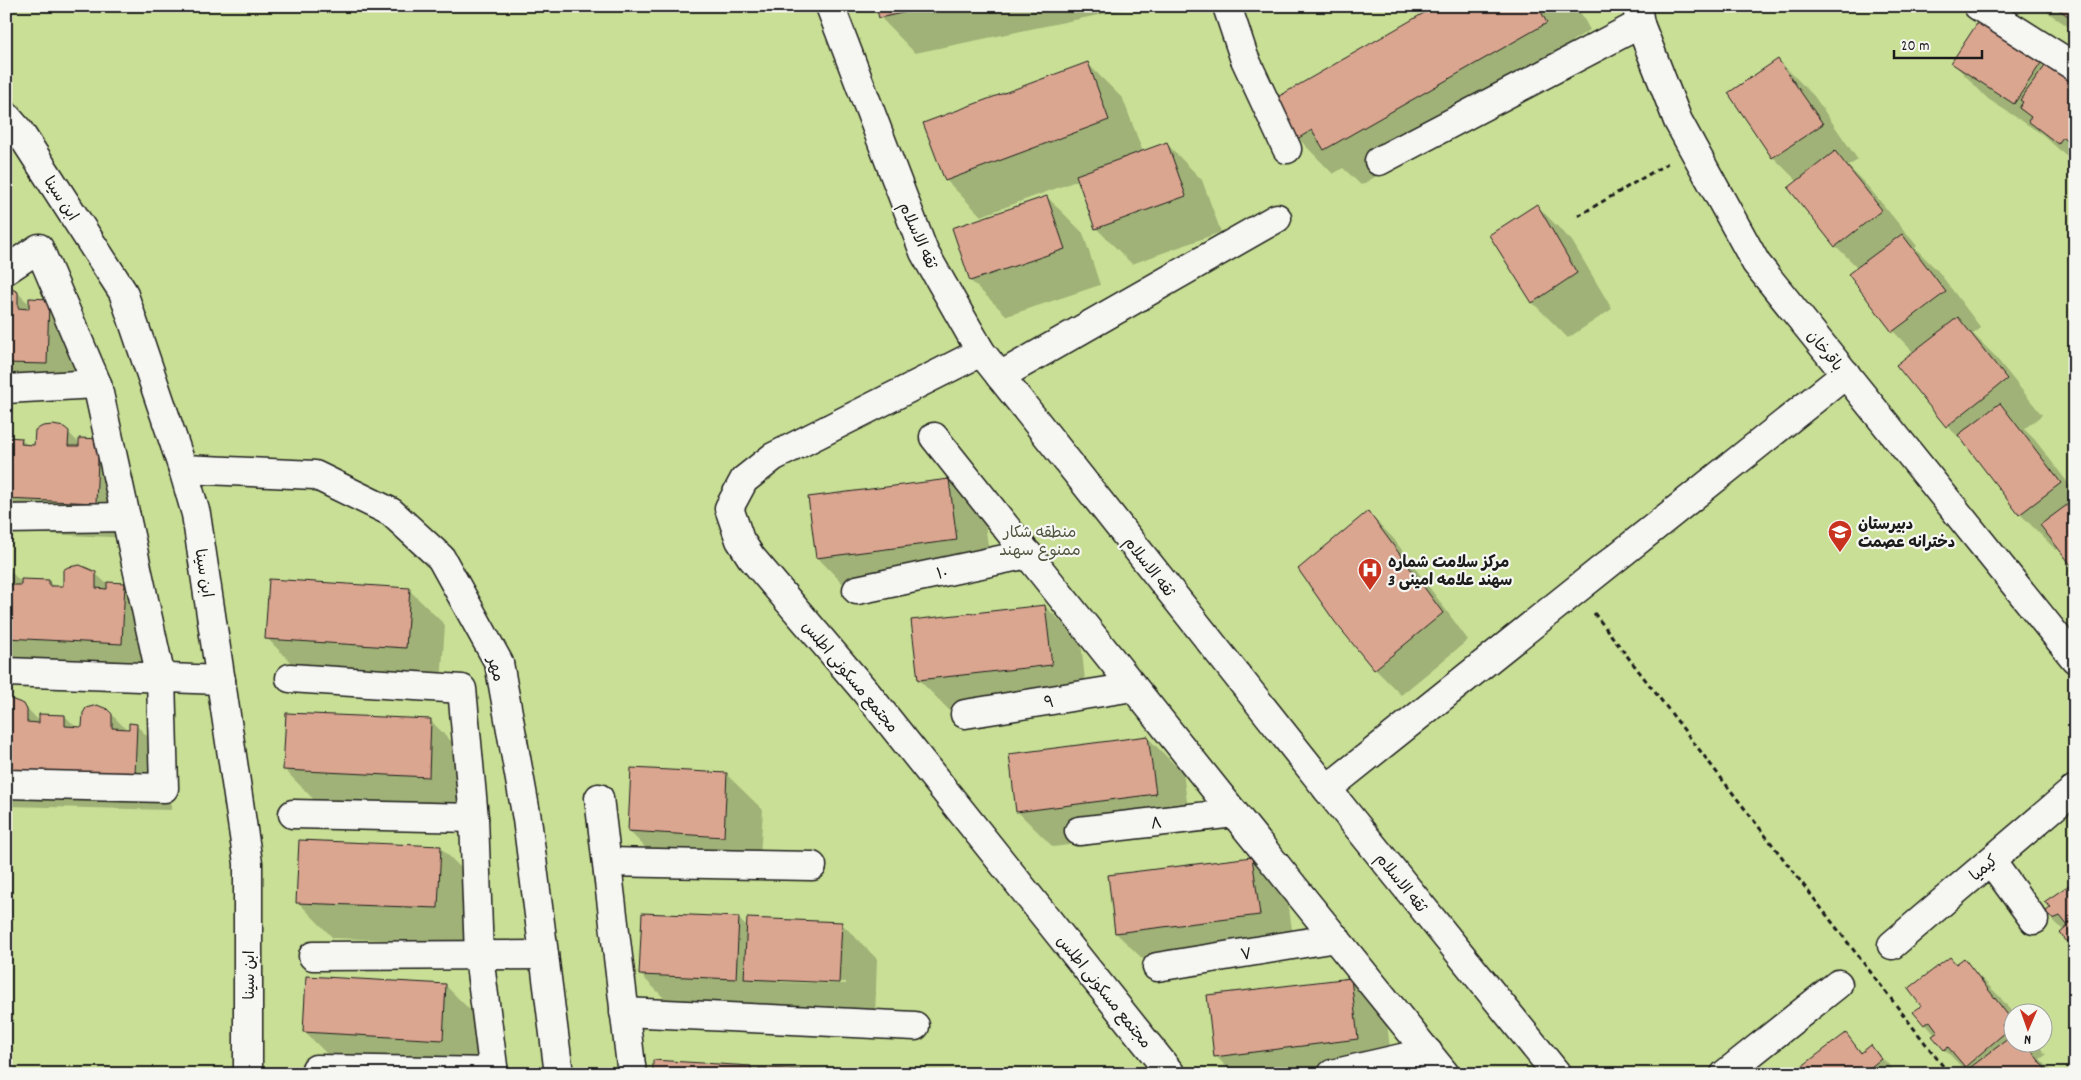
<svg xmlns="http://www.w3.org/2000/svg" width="2081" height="1080" font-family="Dekko,'Playpen Sans Arabic',sans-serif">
	<rect width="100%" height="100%" fill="#eeded5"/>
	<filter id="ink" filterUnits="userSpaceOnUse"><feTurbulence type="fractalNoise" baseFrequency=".02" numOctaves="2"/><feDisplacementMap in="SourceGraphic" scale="10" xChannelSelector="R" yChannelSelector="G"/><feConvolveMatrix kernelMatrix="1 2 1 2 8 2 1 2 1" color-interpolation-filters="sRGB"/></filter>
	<g filter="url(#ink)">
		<path fill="#c8df95" stroke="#727e58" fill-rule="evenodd" d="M6 6H2075V1074H6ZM2014 1012H2044V1042H2014Z"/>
		<g fill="#0003" fill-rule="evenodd">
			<polygon points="877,6 1142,6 915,53 880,17"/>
			<polygon points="1438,6 1577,6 1590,30 1572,41 1582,59 1361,185 1343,168 1333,174 1298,138"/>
			<polygon points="2038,6 2075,6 2075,31"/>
			<polygon points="1979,24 2045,68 2075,77 2075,164 2042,134 1988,99 1953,63"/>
			<polygon points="1778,60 1814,96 1858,160 1848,166 1870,189 1917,246 1915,248 1938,271 1981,328 1973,334 1993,354 2042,415 2024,429 2035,440 2075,492 2075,568 2059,548 2056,550 2020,514 1972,450 1947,426 1914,353 1893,331 1858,268 1836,246 1790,189 1798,182 1773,157"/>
			<polygon points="1087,63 1123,99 1143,152 1167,144 1202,180 1221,232 1132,264 1096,228 1079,180 981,216 946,180"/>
			<polygon points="1047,197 1083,233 1100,285 1007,316 971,281 953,229"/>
			<polygon points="1536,205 1572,241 1612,309 1568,338 1532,302"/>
			<polygon points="6,287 18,293 30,305 48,300 84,336 83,399 6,398"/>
			<polygon points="68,432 80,444 98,440 134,476 131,538 6,532 6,438 21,439 28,446 36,447"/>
			<polygon points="948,480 984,516 992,575 852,593 817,557"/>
			<polygon points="1368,513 1393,538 1468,640 1401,695 1375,669 1336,621"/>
			<polygon points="6,567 22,583 48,581 55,588 64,588 95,573 108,585 124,584 160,620 157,679 6,671"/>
			<polygon points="409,590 445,625 441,683 302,674 267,638"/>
			<polygon points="1045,606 1081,642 1087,700 954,715 919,680"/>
			<polygon points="6,702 24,705 40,722 65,716 77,728 83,728 107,710 127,730 136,725 172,761 171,810 6,806"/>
			<polygon points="431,721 466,756 464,812 320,806 285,770"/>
			<polygon points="1148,738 1183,773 1191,829 1053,847 1017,811"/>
			<polygon points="727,775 763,810 759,872 665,867 629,831"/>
			<polygon points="440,847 476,883 473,943 333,938 298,902"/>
			<polygon points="1252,858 1287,894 1295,951 1152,968 1116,933"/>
			<polygon points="2075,882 2075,948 2061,933 2064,931 2046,913 2052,908 2046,902"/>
			<path d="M738 918 747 927 841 923 877 959 875 1018 781 1014 772 1005V1014L676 1010 641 975ZM781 979 846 982V984L781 982Z"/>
			<polygon points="1963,960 1999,996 2014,1014 2014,1042 2036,1042 2046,1055 2040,1059 2055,1074 1969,1074 1944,1049 1935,1035 1915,1012 1923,1006 1957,965"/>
			<polygon points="1351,979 1386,1015 1393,1074 1233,1074 1216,1056"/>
			<polygon points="445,985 481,1021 478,1074 340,1067 305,1032"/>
			<polygon points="1845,1035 1863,1053 1871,1047 1898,1074 1808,1074"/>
			<polygon points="751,1067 757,1074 654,1074"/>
		</g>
		<g fill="#dba690" stroke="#1c1c1c">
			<polygon points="876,6 934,6 879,18"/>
			<polygon points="1436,6 1538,6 1547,23 1324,150 1312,130 1297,139 1274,99"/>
			<polygon points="2054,6 2075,6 2075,21"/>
			<polygon points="1978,22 2041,63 2014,104 1951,63"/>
			<polygon points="2051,58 2075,75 2074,146 2063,137 2058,144 2028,121 2031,117 2019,108 2023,102 2020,100"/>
			<polygon points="1778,59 1823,124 1772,158 1728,93"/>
			<polygon points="1088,62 1109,120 945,181 923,123"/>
			<polygon points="1167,142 1186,196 1095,229 1076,175"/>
			<polygon points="1835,151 1882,210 1835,247 1788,188"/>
			<polygon points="1047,196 1065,249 970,281 952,228"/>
			<polygon points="1537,204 1577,273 1532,303 1489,235"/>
			<polygon points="1902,234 1946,292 1892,332 1848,274"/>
			<polygon points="6,286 18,292 18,308 29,309 29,298 49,299 47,364 6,363"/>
			<polygon points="1958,317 2007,379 1946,427 1896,365"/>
			<polygon points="2000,403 2061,483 2019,515 1958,435"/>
			<polygon points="53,425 64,427 69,431 68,446 79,446 79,438 99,439 96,503 6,499 6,437 22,438 21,444 34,445 35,430 43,426"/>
			<polygon points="949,479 957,540 816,558 808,497"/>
			<polygon points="2075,499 2075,570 2040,525"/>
			<polygon points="1368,511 1443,613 1374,670 1335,622 1298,569"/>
			<polygon points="80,565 96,572 96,588 107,589 107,582 125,583 122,644 6,638 6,566 9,568 9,585 21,585 21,579 49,580 49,586 63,586 63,570 68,567"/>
			<polygon points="269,579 410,588 406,648 265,639"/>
			<polygon points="1045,605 1052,665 918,680 911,620"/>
			<polygon points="11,699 24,704 27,710 27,722 39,723 39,714 65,715 65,726 82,727 83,713 86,708 97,705 107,709 112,714 112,728 129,729 129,723 137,724 135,775 6,772 6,701"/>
			<polygon points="286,713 431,719 429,777 283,770"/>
			<polygon points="1148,736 1156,794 1016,812 1009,754"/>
			<polygon points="631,768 727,773 724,837 628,831"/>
			<polygon points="299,840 441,846 438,908 296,903"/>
			<polygon points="1252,857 1260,915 1115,933 1108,875"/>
			<polygon points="2075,881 2075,936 2067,942 2060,933 2068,926 2060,916 2053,919 2044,913 2051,907 2044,902"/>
			<polygon points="642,913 739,917 736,979 639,975"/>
			<polygon points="747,918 842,922 839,983 744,979"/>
			<polygon points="1950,957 1956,964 1964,958 2011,1019 2002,1025 2007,1031 1965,1067 1948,1047 1944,1050 1932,1036 1938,1032 1930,1021 1924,1025 1913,1012 1921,1006 1908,989"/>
			<polygon points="306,976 446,984 443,1040 303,1032"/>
			<polygon points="1351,978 1358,1039 1214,1057 1207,995"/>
			<polygon points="1846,1033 1861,1053 1871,1045 1881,1059 1871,1067 1876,1074 1807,1074 1801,1067"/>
			<polygon points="2009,1038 2015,1045 2018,1042 2025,1042 2049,1074 1969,1074 1967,1070"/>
			<polygon points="653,1060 751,1066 751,1074 653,1074"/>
			<polygon points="759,1068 857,1071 857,1074 758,1074"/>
			<polygon points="874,1069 967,1072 967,1074 874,1074"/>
		</g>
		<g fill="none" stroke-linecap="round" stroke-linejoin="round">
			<defs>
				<g id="minor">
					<polyline points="1227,6 1244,57 1287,149"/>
					<polyline points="1978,6 2075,67"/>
					<polyline points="1379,161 1640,24"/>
					<polyline points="6,270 39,248 97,384 161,678 164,788 6,784"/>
					<polyline points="981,352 773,457 744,480 729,508 740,540 751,557 865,691 1171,1074"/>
					<polyline points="1000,376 1277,218"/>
					<polyline points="6,389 97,384"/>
					<polyline points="934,437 1234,813 1445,1074"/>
					<polyline points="183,469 315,475 391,512 441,558 499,663 527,819 559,1074"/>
					<polyline points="6,519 126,517"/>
					<polyline points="857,590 1028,554"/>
					<polyline points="6,672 221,680"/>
					<polyline points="290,678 462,689 474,818 479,956 494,1074"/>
					<polyline points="965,714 1133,687"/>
					<polyline points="1327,789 1846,374"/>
					<polyline points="599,798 632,1074"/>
					<polyline points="293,814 474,818"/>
					<polyline points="1079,831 1234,813"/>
					<polyline points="1991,861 2034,920"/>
					<polyline points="607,862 812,866"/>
					<polyline points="1892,945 2075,789"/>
					<polyline points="313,956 544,955"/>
					<polyline points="1157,967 1336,938"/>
					<polyline points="624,1012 915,1026"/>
					<polyline points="316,1069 493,1072"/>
					<polyline points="1332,1074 1428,1052"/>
					<polyline points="1725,1074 1838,984"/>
				</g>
				<g id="tertiary">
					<polyline points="830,6 924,252 981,352 1327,789 1557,1074"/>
					<polyline points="6,116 19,131 123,292 183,469 196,514 248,863 248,1074"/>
				</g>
				<polyline id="secondary" points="1637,6 1640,24 1678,121 1756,263 2075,659"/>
			</defs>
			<use href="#minor" stroke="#1c1c1c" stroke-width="31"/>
			<use href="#tertiary" stroke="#1c1c1c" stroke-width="31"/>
			<use href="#secondary" stroke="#1c1c1c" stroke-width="31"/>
			<g stroke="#1c1c1c" stroke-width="3" stroke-dasharray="5 4" stroke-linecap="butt">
				<polyline points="1578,216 1668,163"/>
				<polyline points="1594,613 1949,1074"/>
			</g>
			<use href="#minor" stroke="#f6f6f2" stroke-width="28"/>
			<use href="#tertiary" stroke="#f6f6f2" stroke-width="28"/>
			<use href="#secondary" stroke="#f6f6f2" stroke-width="28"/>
		</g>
	</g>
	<defs>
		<symbol id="school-pin" viewBox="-11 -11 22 30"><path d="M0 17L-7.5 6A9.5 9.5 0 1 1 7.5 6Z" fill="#c8321e" stroke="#f6f6f2"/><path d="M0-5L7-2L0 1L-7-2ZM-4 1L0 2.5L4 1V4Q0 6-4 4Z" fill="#fff"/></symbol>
		<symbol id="hospital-pin" viewBox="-11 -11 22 30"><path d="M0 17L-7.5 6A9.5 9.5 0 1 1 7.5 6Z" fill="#c8321e" stroke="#f6f6f2"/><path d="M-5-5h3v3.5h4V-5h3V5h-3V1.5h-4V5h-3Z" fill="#fff"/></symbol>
	</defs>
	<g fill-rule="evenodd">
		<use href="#school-pin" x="1826" y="518" width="28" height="38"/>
		<use href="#hospital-pin" x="1356" y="556" width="28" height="38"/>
	</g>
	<g text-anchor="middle" stroke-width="4.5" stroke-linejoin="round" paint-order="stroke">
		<g font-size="16" fill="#1c1c1c" stroke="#f6f6f2">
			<text transform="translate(62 198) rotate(57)" y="6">ابن سینا</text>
			<text transform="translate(919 235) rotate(66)" y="6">ثقه الاسلام</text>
			<text transform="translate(1826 350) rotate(51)" y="6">باقرخان</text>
			<text transform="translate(1150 566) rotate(52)" y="6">ثقه الاسلام</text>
			<text transform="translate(942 572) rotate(-12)" y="6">۱۰</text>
			<text transform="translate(205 573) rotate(81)" y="6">ابن سینا</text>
			<text transform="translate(497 669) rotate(73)" y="6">مهر</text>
			<text transform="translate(851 676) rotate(50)" y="6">مجتمع مسکونی اطلس</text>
			<text transform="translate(1049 701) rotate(-9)" y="6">۹</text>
			<text transform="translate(1156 822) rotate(-7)" y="6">۸</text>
			<text transform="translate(1983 867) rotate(-40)" y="6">کیمیا</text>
			<text transform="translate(1402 882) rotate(51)" y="6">ثقه الاسلام</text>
			<text transform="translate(1246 953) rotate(-9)" y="6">۷</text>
			<text transform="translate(248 975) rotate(-90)" y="6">ابن سینا</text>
			<text transform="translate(1105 991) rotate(51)" y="6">مجتمع مسکونی اطلس</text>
		</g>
		<g font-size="16" font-weight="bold" fill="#1c1c1c" stroke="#f6f6f2" text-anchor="start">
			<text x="1858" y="529">دبیرستان<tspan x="1858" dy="18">دخترانه عصمت</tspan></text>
			<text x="1388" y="567">مرکز سلامت شماره<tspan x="1388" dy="18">3 سهند علامه امینی</tspan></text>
		</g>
		<g font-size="16" fill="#505640" stroke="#f6f6f2">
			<text x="1040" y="537">منطقه شکار<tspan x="1040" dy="18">ممنوع سهند</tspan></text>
		</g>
	</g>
	<rect width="2081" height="1080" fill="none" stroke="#f6f6f2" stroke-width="25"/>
	<rect x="12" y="12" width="2056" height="1055" fill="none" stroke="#1c1c1c" stroke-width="2" filter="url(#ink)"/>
	<g transform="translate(2028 1028) rotate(182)"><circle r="24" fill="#f6f6f2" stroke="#9f9f9c"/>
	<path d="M0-4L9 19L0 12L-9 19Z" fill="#c8321e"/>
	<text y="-8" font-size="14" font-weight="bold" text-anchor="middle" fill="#1c1c1c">N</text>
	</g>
	<path d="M1894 50v8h88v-8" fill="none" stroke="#1c1c1c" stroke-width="2.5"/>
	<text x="1901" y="50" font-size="15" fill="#1c1c1c" stroke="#f6f6f2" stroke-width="4" paint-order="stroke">20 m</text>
</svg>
